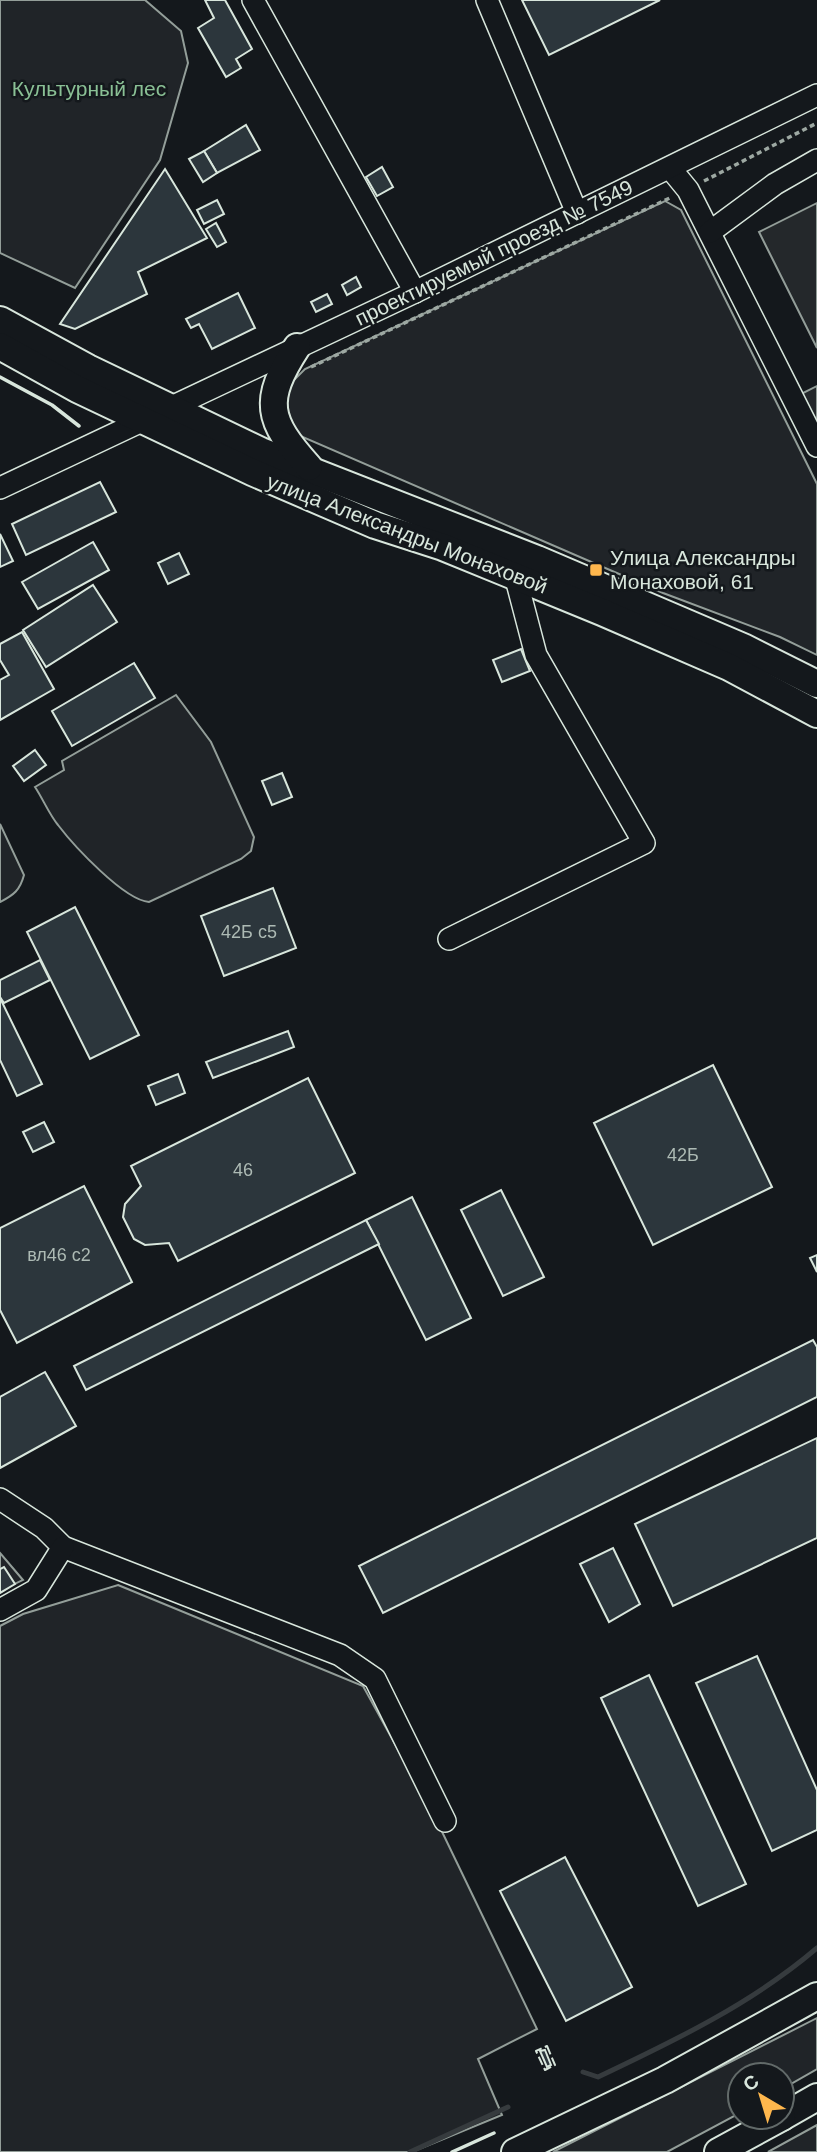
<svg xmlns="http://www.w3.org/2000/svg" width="817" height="2152" font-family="Helvetica,sans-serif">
	<rect width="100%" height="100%" fill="#14181c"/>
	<g fill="#202428" stroke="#939e99" stroke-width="2">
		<polygon points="0,0 145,0 181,31 188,63 160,160 75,288 0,253"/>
		<polygon points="665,201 681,210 817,484 817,655 780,637 663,593 298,435 292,428 283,402 292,382 305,369"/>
		<path d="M176 695 211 742 254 837 251 851 241 859 149 902C124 900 74 846 58 825 49 814 43 799 35 787L64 770 62 761Z"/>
		<path d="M0 824 24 875C20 890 14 895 0 902Z"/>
		<polygon points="0,1553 23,1580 0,1591"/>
		<polygon points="118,1585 363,1686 433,1813 537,2029 478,2059 502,2115 412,2152 0,2152 0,1626 23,1614"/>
		<polygon points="817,2018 817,2069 782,2089 782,2075 740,2075 740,2113 667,2152 553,2152"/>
		<polygon points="817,2125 817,2152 768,2152"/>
	</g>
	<g fill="#24282b" stroke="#939e99" stroke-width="2">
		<polygon points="817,203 817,348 759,232"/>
		<polygon points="817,386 817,427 801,394"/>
	</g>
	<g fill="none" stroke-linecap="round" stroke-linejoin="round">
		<g stroke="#363b3e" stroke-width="5">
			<path d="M583 2072 598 2077C674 2041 753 2003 817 1948"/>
			<polyline points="410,2152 508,2107"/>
		</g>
	</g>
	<g fill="#2c363c" stroke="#d8e6dc" stroke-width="2">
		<polygon points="205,0 225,0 252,49 236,59 241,68 226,77 198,28 214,18"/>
		<polygon points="522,0 660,0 549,55"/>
		<polygon points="246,125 260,150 217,173 204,151"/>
		<polygon points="204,151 217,173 203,182 189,159"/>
		<polygon points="382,167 393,187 377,196 366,177"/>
		<polygon points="165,169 207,238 138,272 147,294 75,329 60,324"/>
		<polygon points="217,200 224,214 204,224 197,210"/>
		<polygon points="216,223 226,242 217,247 206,229"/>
		<polygon points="356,277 361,287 347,295 342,285"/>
		<polygon points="238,293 255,328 212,349 199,324 191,328 186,319"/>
		<polygon points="327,294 332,304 316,312 311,302"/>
		<polygon points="100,482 116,512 26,555 12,524"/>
		<polygon points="0,534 13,561 0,567"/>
		<polygon points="93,542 109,570 38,609 22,582"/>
		<polygon points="179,553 189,574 168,584 158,563"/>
		<polygon points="93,585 117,622 46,667 23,630"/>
		<polygon points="22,632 54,689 0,720 0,680 9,675 0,660 0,644"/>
		<polygon points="521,649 530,671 502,682 493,660"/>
		<polygon points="134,663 155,698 72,746 52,711"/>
		<polygon points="35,750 46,765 24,781 13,766"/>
		<polygon points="282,773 292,797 272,805 262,781"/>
		<polygon points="273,888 296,948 224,976 201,916"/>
		<polygon points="75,907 139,1035 90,1059 27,932"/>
		<polygon points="40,960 50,980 4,1003 0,997 0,980"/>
		<polygon points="0,998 42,1084 17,1096 0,1060"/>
		<polygon points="288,1031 294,1047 213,1078 206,1062"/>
		<polygon points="713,1065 772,1187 653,1245 594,1123"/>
		<polygon points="178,1074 185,1093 156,1105 148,1086"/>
		<polygon points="308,1078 355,1173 178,1261 169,1243 145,1245 134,1239 123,1217 125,1204 141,1186 131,1166"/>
		<polygon points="44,1122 54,1142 33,1152 23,1132"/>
		<polygon points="84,1186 132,1282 17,1343 0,1310 0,1228"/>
		<polygon points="501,1190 544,1277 503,1296 461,1210"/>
		<polygon points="412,1197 471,1318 426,1340 366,1220"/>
		<polygon points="366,1220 379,1244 86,1390 74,1366"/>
		<polygon points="817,1255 817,1272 810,1258"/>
		<polygon points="813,1340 817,1347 817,1397 383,1613 359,1566"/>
		<polygon points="45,1372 76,1426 0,1468 0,1397"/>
		<polygon points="817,1438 817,1538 673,1606 635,1524"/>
		<polygon points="613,1548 640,1604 609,1622 580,1564"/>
		<polygon points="4,1567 15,1584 0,1593 0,1569"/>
		<polygon points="757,1656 817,1790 817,1830 772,1851 696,1683"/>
		<polygon points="649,1675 746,1884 698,1906 601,1698"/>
		<polygon points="565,1857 632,1987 566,2021 500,1891"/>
		<polygon points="545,2050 551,2065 547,2067 540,2051"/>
	</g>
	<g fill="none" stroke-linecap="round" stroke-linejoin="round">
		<defs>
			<g id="minor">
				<polyline points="253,0 415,292"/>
				<polyline points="487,0 577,213"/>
				<polyline points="670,168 688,190 817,446"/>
				<polyline points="710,232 775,184 817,160"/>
				<polyline points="0,488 415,292 817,95"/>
				<polyline points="449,939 644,843 536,655 515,575"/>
				<polyline points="0,1499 44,1528 63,1547 340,1655 375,1679 445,1821"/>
				<polyline points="0,1610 36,1590 63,1547"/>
			</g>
			<g id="major">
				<polyline points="0,320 88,368 261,451 537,559 743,647 817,684"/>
				<polyline points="0,346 77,389 252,472 375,525 443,547 602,612 729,667 817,714"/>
				<path d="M297 347C262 401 267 420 309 467"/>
				<polyline points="782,2117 817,2097"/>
				<polyline points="515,2152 665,2080 817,1996"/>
				<polyline points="718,2152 782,2117"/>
			</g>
		</defs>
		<use href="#minor" stroke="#d8e6dc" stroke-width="24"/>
		<use href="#major" stroke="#d8e6dc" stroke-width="30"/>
		<g stroke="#9da8a2" stroke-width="3.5" stroke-dasharray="5 3.5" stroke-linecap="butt">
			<polyline points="704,181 817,123"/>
			<polyline points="311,367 672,197"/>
		</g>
		<use href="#minor" stroke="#14181c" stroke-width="21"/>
		<use href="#major" stroke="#14181c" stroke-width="26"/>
		<polygon stroke="#d8e6dc" stroke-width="2" stroke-dasharray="9 3.5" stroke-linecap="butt" points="547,2046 555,2065 545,2070 536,2051"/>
		<g stroke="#d8e6dc" stroke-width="3.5">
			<polyline points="0,377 52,405 79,426"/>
			<polyline points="452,2152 494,2133"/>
		</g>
	</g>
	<rect fill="#ffb74d" stroke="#14181c" stroke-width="2.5" x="589" y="563" width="14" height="14" rx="3.5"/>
	<g text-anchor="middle" stroke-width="5" stroke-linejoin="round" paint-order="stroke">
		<g font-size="18" fill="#adbab4">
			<text x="249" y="938">42Б с5</text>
			<text x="683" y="1161">42Б</text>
			<text x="243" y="1176">46</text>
			<text x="59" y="1261">вл46 с2</text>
		</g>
		<g font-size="21" fill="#8ac095" stroke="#14181c">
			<text x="89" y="96">Культурный лес</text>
		</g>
		<g font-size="21" fill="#d8e6dc" stroke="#14181c">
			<text transform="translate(494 253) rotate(-26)" y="7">проектируемый проезд № 7549</text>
			<text transform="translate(407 534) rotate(21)" y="7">улица Александры Монаховой</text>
		</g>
		<g font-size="21" fill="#d8e6dc" stroke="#14181c" text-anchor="start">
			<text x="610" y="565">Улица Александры<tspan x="610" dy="24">Монаховой, 61</tspan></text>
		</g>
	</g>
	<g transform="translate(761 2096) rotate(322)"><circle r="33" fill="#14181c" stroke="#626a69" stroke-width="2"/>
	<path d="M0-5L12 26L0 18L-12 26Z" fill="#ffb74d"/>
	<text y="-10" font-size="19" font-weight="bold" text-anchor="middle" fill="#d8e6dc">С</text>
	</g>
</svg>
